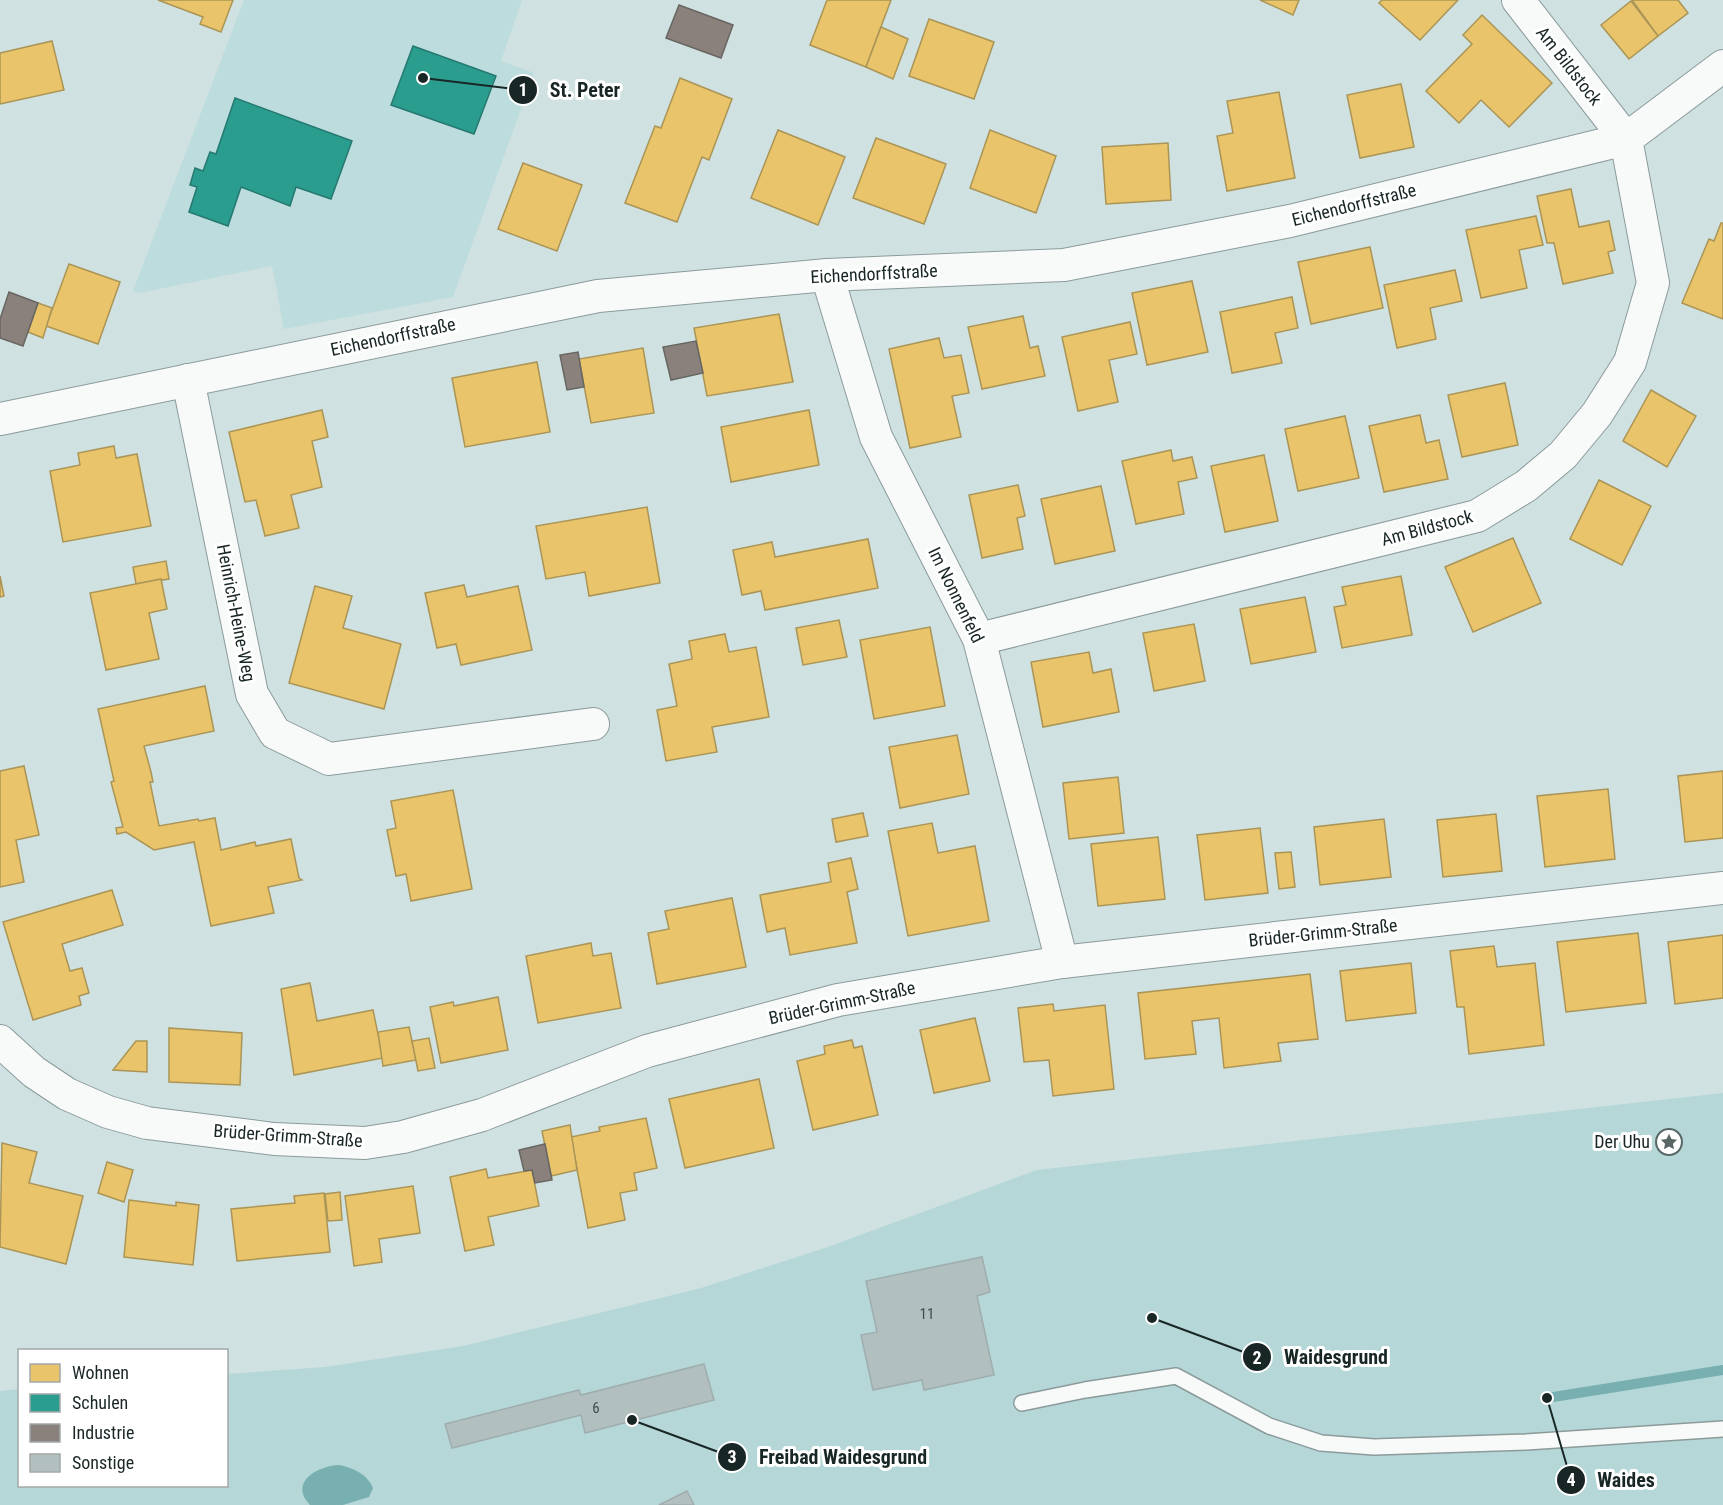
<svg xmlns="http://www.w3.org/2000/svg" width="1723" height="1505" font-family="'Roboto Condensed',sans-serif">
	<rect width="100%" height="100%" fill="#cfe1e1"/>
	<polygon fill="#bddcdd" points="244,0 522,0 501,61 534,73 453,297 284,329 272,266 139,293 133,291"/>
	<polygon fill="#b5d7d8" points="1723,1093 1723,1505 0,1505 0,1391 19,1389 20,1486 226,1486 227,1374 325,1367 463,1346 698,1289 825,1248 1037,1170"/>
	<path fill="#78afb1" d="M339 1465C354 1468 367 1474 373 1488L369 1497 343 1505H310C288 1482 318 1466 339 1465Z"/>
	<g fill="#e9c46a" stroke="#ab9556" stroke-width="1.5">
		<polygon points="158,0 233,0 221,32 200,24 203,17"/>
		<polygon points="827,0 891,0 866,67 810,45"/>
		<polygon points="1260,0 1299,0 1293,15"/>
		<polygon points="1382,0 1458,0 1420,40 1379,3"/>
		<polygon points="1632,0 1678,0 1688,13 1658,36"/>
		<polygon points="1631,1 1658,36 1629,59 1601,25"/>
		<polygon points="1482,15 1552,83 1509,127 1481,100 1459,123 1426,91 1472,44 1463,35"/>
		<polygon points="929,19 994,42 974,99 909,76"/>
		<polygon points="881,27 908,39 893,79 866,67"/>
		<polygon points="52,41 64,90 0,104 0,53"/>
		<polygon points="680,78 732,99 709,160 702,157 677,222 625,203 655,126 661,128"/>
		<polygon points="1401,84 1414,147 1360,158 1347,95"/>
		<polygon points="1279,92 1295,178 1227,191 1217,136 1233,133 1227,101"/>
		<polygon points="778,130 845,157 818,225 751,198"/>
		<polygon points="990,130 1056,156 1036,213 970,188"/>
		<polygon points="876,138 946,164 924,224 853,198"/>
		<polygon points="1168,143 1171,200 1106,204 1102,147"/>
		<polygon points="523,163 582,185 557,251 498,229"/>
		<polygon points="1571,189 1579,227 1609,221 1615,250 1608,252 1613,273 1563,284 1554,243 1547,243 1537,196"/>
		<polygon points="1536,216 1543,245 1519,250 1527,288 1481,298 1466,230"/>
		<polygon points="1721,223 1723,223 1723,319 1682,303 1709,239 1714,241"/>
		<polygon points="1370,247 1383,308 1311,324 1298,262"/>
		<polygon points="69,264 120,282 98,344 46,326"/>
		<polygon points="1455,270 1462,301 1430,308 1436,339 1397,348 1384,285"/>
		<polygon points="1192,281 1208,352 1147,365 1132,293"/>
		<polygon points="1292,297 1298,328 1275,333 1282,363 1232,373 1220,312"/>
		<polygon points="38,303 52,308 43,338 28,332"/>
		<polygon points="779,314 793,382 707,396 694,328"/>
		<polygon points="1023,316 1030,348 1038,346 1045,376 982,389 968,327"/>
		<polygon points="1130,322 1137,354 1109,360 1118,402 1078,411 1062,337"/>
		<polygon points="939,338 944,358 961,355 969,393 952,396 961,437 910,448 889,349"/>
		<polygon points="643,348 654,413 591,423 579,359"/>
		<polygon points="537,362 550,432 465,447 452,378"/>
		<polygon points="1505,383 1518,445 1462,457 1448,395"/>
		<polygon points="1651,390 1696,416 1667,467 1623,441"/>
		<polygon points="322,410 328,437 312,441 322,487 291,495 299,528 265,536 256,500 245,502 229,432"/>
		<polygon points="809,410 819,465 731,482 721,427"/>
		<polygon points="1420,415 1426,443 1439,440 1448,479 1384,492 1369,426"/>
		<polygon points="1345,416 1359,478 1298,491 1285,429"/>
		<polygon points="114,446 116,458 137,454 151,526 63,542 50,471 80,465 78,453"/>
		<polygon points="1171,450 1173,461 1192,457 1197,478 1178,482 1184,514 1136,524 1122,461"/>
		<polygon points="1264,455 1278,521 1225,532 1211,466"/>
		<polygon points="1599,480 1651,506 1622,565 1570,539"/>
		<polygon points="1018,485 1025,516 1017,518 1023,549 982,558 969,495"/>
		<polygon points="1101,486 1115,551 1055,564 1041,499"/>
		<polygon points="647,507 660,583 589,596 585,572 546,579 536,526"/>
		<polygon points="1513,538 1541,603 1473,632 1445,567"/>
		<polygon points="868,539 878,588 765,610 761,591 742,595 733,550 772,542 775,557"/>
		<polygon points="166,561 169,579 136,584 133,567"/>
		<polygon points="0,576 4,596 0,597"/>
		<polygon points="1401,576 1412,635 1342,648 1334,607 1346,605 1342,587"/>
		<polygon points="161,579 167,609 149,613 159,659 106,670 90,593"/>
		<polygon points="464,585 467,597 518,586 532,650 461,665 456,644 437,648 425,593"/>
		<polygon points="315,586 352,596 343,628 401,644 384,709 289,683"/>
		<polygon points="1305,597 1316,652 1251,664 1240,609"/>
		<polygon points="839,620 847,657 803,665 796,628"/>
		<polygon points="1194,624 1205,681 1154,691 1143,633"/>
		<polygon points="930,627 945,706 874,719 860,640"/>
		<polygon points="725,634 729,652 756,647 769,717 712,727 717,752 666,761 657,710 677,706 669,664 692,659 689,641"/>
		<polygon points="1089,652 1093,673 1111,669 1119,712 1043,727 1031,662"/>
		<polygon points="205,686 214,731 144,746 151,772 153,782 150,782 159,826 198,819 199,821 215,818 221,850 255,842 256,846 291,839 299,878 302,880 268,887 274,913 211,926 194,842 154,850 126,832 117,834 116,828 123,827 111,782 114,781 98,709"/>
		<polygon points="957,735 969,794 900,808 889,747"/>
		<polygon points="24,766 39,835 16,840 24,882 0,887 0,771"/>
		<polygon points="1723,771 1723,838 1685,842 1678,776"/>
		<polygon points="1118,777 1124,833 1069,839 1063,783"/>
		<polygon points="1608,789 1615,859 1545,867 1537,796"/>
		<polygon points="453,790 472,889 411,901 406,874 396,876 387,830 396,828 391,801"/>
		<polygon points="863,813 868,836 836,842 832,819"/>
		<polygon points="1496,814 1502,871 1443,877 1437,820"/>
		<polygon points="1384,819 1391,877 1320,885 1314,827"/>
		<polygon points="932,823 938,853 975,846 989,921 908,936 888,831"/>
		<polygon points="1260,828 1268,893 1205,900 1197,835"/>
		<polygon points="1158,837 1165,899 1098,906 1091,844"/>
		<polygon points="1291,852 1295,887 1279,889 1275,853"/>
		<polygon points="851,858 858,889 847,892 857,943 790,955 785,928 767,932 760,895 831,882 828,863"/>
		<polygon points="112,890 123,925 62,944 70,971 82,968 89,993 79,996 81,1005 33,1020 3,922"/>
		<polygon points="732,898 746,967 657,984 648,933 669,929 665,911"/>
		<polygon points="1638,933 1646,1003 1566,1012 1557,942"/>
		<polygon points="1723,935 1723,998 1675,1004 1668,942"/>
		<polygon points="591,943 593,956 611,953 621,1008 538,1023 526,956"/>
		<polygon points="1494,946 1497,967 1535,963 1544,1045 1469,1054 1464,1007 1457,1007 1450,951"/>
		<polygon points="1411,963 1416,1013 1346,1021 1340,971"/>
		<polygon points="1310,974 1318,1039 1278,1043 1281,1061 1224,1068 1219,1018 1192,1021 1196,1054 1145,1059 1138,993"/>
		<polygon points="310,983 317,1021 373,1010 383,1058 294,1075 281,989"/>
		<polygon points="498,997 508,1050 441,1063 430,1007 453,1002 454,1006"/>
		<polygon points="1053,1004 1054,1011 1105,1005 1114,1089 1053,1096 1049,1060 1024,1062 1018,1008"/>
		<polygon points="975,1018 990,1081 934,1093 920,1030"/>
		<polygon points="409,1027 416,1060 383,1066 378,1032"/>
		<polygon points="169,1028 242,1033 240,1085 169,1082"/>
		<polygon points="429,1038 435,1068 418,1071 412,1041"/>
		<polygon points="852,1040 854,1048 862,1046 878,1115 813,1130 797,1061 825,1054 824,1046"/>
		<polygon points="136,1041 147,1041 147,1072 113,1070"/>
		<polygon points="759,1079 774,1148 685,1168 669,1099"/>
		<polygon points="646,1118 657,1168 634,1173 637,1190 620,1193 625,1220 588,1228 571,1137 600,1131 599,1127"/>
		<polygon points="570,1125 577,1170 551,1176 542,1131"/>
		<polygon points="2,1143 37,1152 29,1183 83,1196 66,1264 0,1247"/>
		<polygon points="107,1162 133,1170 124,1202 98,1193"/>
		<polygon points="486,1169 488,1178 532,1170 539,1206 488,1217 494,1245 465,1251 450,1177"/>
		<polygon points="413,1186 420,1233 379,1239 382,1262 354,1266 345,1196"/>
		<polygon points="340,1192 342,1220 328,1221 325,1194"/>
		<polygon points="324,1193 330,1252 237,1261 231,1209 295,1203 294,1196"/>
		<polygon points="129,1200 176,1206 176,1202 199,1205 193,1265 124,1257"/>
	</g>
	<g fill="#2a9d8f" stroke="#257970" stroke-width="1.5">
		<polygon points="413,46 496,76 474,134 391,105"/>
		<polygon points="235,98 352,141 331,199 296,187 290,206 241,187 228,226 189,212 197,187 190,185 195,168 203,171 210,152 216,154"/>
	</g>
	<g fill="#8a817c" stroke="#686662" stroke-width="1.5">
		<polygon points="679,5 733,25 721,58 666,38"/>
		<polygon points="9,292 38,303 23,346 0,338 0,319"/>
		<polygon points="696,341 703,373 671,380 663,347"/>
		<polygon points="578,352 584,387 567,390 560,355"/>
		<polygon points="545,1144 552,1180 535,1183 532,1170 524,1171 519,1150"/>
	</g>
	<g fill="none" stroke-linecap="round" stroke-linejoin="round">
		<polyline stroke="#78afb1" stroke-width="10" points="1547,1398 1723,1370"/>
	</g>
	<g fill="#b1bfbf" stroke="#9fadae" stroke-width="1.5">
		<polygon points="982,1257 990,1292 977,1296 994,1375 924,1390 922,1380 873,1390 861,1335 877,1332 866,1281"/>
		<polygon points="704,1364 714,1400 585,1433 581,1415 452,1448 445,1424 579,1390 581,1395"/>
		<polygon points="687,1491 694,1505 659,1505"/>
	</g>
	<g fill="none" stroke-linecap="round" stroke-linejoin="round">
		<defs>
			<polyline id="service" points="1022,1403 1085,1390 1176,1376 1269,1426 1321,1443 1374,1447 1526,1442 1723,1429"/>
			<g id="minor">
				<polyline points="827,275 876,437 979,639 1062,962"/>
				<polyline points="188,380 252,694 275,733 329,759 593,724"/>
				<polyline points="0,419 598,296 827,275 1064,265 1290,221 1626,139 1723,66"/>
				<polyline points="979,639 1477,516 1526,486 1563,455 1597,414 1630,362 1653,283 1626,139 1518,0"/>
				<polyline points="0,1041 34,1072 67,1094 108,1112 147,1123 274,1139 365,1143 403,1137 482,1115 647,1051 838,1000 1062,962 1723,888"/>
			</g>
		</defs>
		<use href="#service" stroke="#8c9a9a" stroke-width="18"/>
		<use href="#minor" stroke="#8c9a9a" stroke-width="34"/>
		<use href="#service" stroke="#f8fafa" stroke-width="15"/>
		<use href="#minor" stroke="#f8fafa" stroke-width="32"/>
	</g>
	<defs>
		<symbol id="sight-ring" viewBox="-11 -11 22 22"><circle r="9.5" fill="#fff" stroke="#596767" stroke-width="1.5"/><path d="M0-6L1.8-2.2L6-1.7L2.9 1.2L3.7 5.4L0 3.3L-3.7 5.4L-2.9 1.2L-6-1.7L-1.8-2.2Z" fill="#596767"/></symbol>
	</defs>
	<g fill-rule="evenodd">
		<use href="#sight-ring" x="1654" y="1127" width="30" height="30"/>
	</g>
	<g text-anchor="middle" stroke-width="6" stroke-linejoin="round" paint-order="stroke">
		<g font-size="15" fill="#3f4c4c">
			<text x="927" y="1319">11</text>
			<text x="596" y="1413">6</text>
		</g>
		<g font-size="18" fill="#192626" stroke="#fff">
			<text transform="translate(1569 66) rotate(52)" y="6">Am Bildstock</text>
			<text transform="translate(1354 205) rotate(-14)" y="6">Eichendorffstraße</text>
			<text transform="translate(874 274) rotate(-3)" y="6">Eichendorffstraße</text>
			<text transform="translate(393 337) rotate(-12)" y="6">Eichendorffstraße</text>
			<text transform="translate(1427 528) rotate(-15)" y="6">Am Bildstock</text>
			<text transform="translate(956 595) rotate(64)" y="6">Im Nonnenfeld</text>
			<text transform="translate(236 613) rotate(79)" y="6">Heinrich-Heine-Weg</text>
			<text transform="translate(1323 933) rotate(-6)" y="6">Brüder-Grimm-Straße</text>
			<text transform="translate(842 1003) rotate(-12)" y="6">Brüder-Grimm-Straße</text>
			<text transform="translate(288 1136) rotate(4)" y="6">Brüder-Grimm-Straße</text>
		</g>
		<g font-size="18" fill="#192626" stroke="#fff" text-anchor="end">
			<text x="1650" y="1148">Der Uhu</text>
		</g>
	</g>
	<path fill="none" stroke="#192626" stroke-width="2" d="M423 78L523 90M1152 1318L1257 1357M632 1420L732 1457M1547 1398L1571 1480"/>
	<g fill="#192626" stroke="#fff" stroke-width="2">
		<circle cx="423" cy="78" r="6"/>
		<circle cx="1152" cy="1318" r="6"/>
		<circle cx="632" cy="1420" r="6"/>
		<circle cx="1547" cy="1398" r="6"/>
		<circle cx="523" cy="90" r="15"/>
		<circle cx="1257" cy="1357" r="15"/>
		<circle cx="732" cy="1457" r="15"/>
		<circle cx="1571" cy="1480" r="15"/>
	</g>
	<g font-size="18" text-anchor="middle" font-weight="bold" fill="#fff">
		<text x="523" y="96">1</text>
		<text x="1257" y="1364">2</text>
		<text x="732" y="1463">3</text>
		<text x="1571" y="1486">4</text>
	</g>
	<g font-size="20" text-anchor="middle" font-weight="bold" fill="#192626" stroke="#fff" stroke-width="6" stroke-linejoin="round" paint-order="stroke">
		<text x="585" y="97">St. Peter</text>
		<text x="1336" y="1364">Waidesgrund</text>
		<text x="843" y="1464">Freibad Waidesgrund</text>
		<text x="1626" y="1487">Waides</text>
	</g>
	<rect x="18" y="1349" width="210" height="138" fill="#ffffff" stroke="#a3a8a8" stroke-width="1.5"/>
	<rect x="30" y="1364" width="30" height="18" fill="#e9c46a" stroke="#a3a8a8" stroke-width="1.5"/>
	<text x="72" y="1379" font-size="18" fill="#192626">Wohnen</text>
	<rect x="30" y="1394" width="30" height="18" fill="#2a9d8f" stroke="#a3a8a8" stroke-width="1.5"/>
	<text x="72" y="1409" font-size="18" fill="#192626">Schulen</text>
	<rect x="30" y="1424" width="30" height="18" fill="#8a817c" stroke="#a3a8a8" stroke-width="1.5"/>
	<text x="72" y="1439" font-size="18" fill="#192626">Industrie</text>
	<rect x="30" y="1454" width="30" height="18" fill="#b1bfbf" stroke="#a3a8a8" stroke-width="1.5"/>
	<text x="72" y="1469" font-size="18" fill="#192626">Sonstige</text>
</svg>
